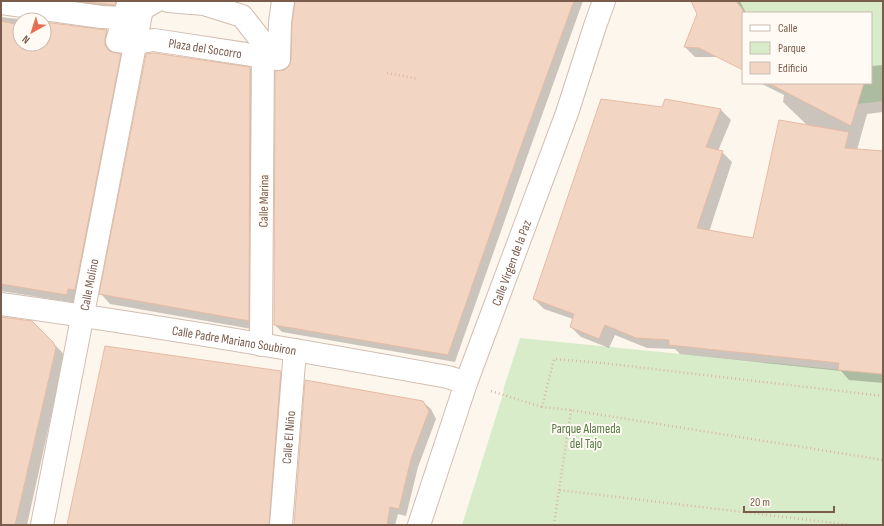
<svg xmlns="http://www.w3.org/2000/svg" width="884" height="526" font-family="'Sofia Sans Condensed',sans-serif">
	<rect width="100%" height="100%" fill="#fdf6ec"/>
	<g fill="#d8ecc9">
		<polygon points="691,1 883,1 883,101 858,104 835,105 787,93 768,83 871,83 871,13 743,13 717,44 697,14"/>
		<polygon points="520,338 883,374 883,525 462,525 503,394 504,387"/>
	</g>
	<g fill="#0003">
		<polygon points="26,1 129,1 123,14"/>
		<polygon points="296,1 583,1 527,157 455,362 282,332 275,325 285,71 290,66 292,60"/>
		<polygon points="692,1 740,1 746,13 743,13 743,68 727,54 716,57 695,57 685,47 698,14"/>
		<polygon points="1,17 26,20 20,20 20,44 44,44 44,22 107,31 116,40 113,47 114,53 120,55 129,64 76,303 1,291"/>
		<polygon points="883,65 883,112 867,114 857,150 883,152 883,383 849,380 841,371 680,354 675,349 647,348 615,335 609,348 581,337 571,327 573,319 544,309 534,299 663,108 721,110 731,120 718,151 722,152 732,162 709,232 753,239 808,126 783,102 784,95 760,83 871,83 871,66"/>
		<polygon points="250,68 260,78 258,330 110,304 101,294"/>
		<polygon points="1,318 32,322 62,352 64,358 27,525 1,525"/>
		<polygon points="280,372 288,380 276,525 69,525"/>
		<polygon points="423,402 431,409 436,419 418,467 406,516 398,514 395,525 295,525"/>
	</g>
	<g fill="#f3d5c3" stroke="#e6bba3">
		<polygon points="77,1 116,1 115,5"/>
		<polygon points="295,1 574,1 520,149 448,355 274,325 275,71 284,70 289,66 291,60 292,23"/>
		<polygon points="691,1 736,1 743,10 743,70 699,48 684,47 697,14"/>
		<polygon points="1,21 20,25 20,44 44,44 44,22 107,30 105,38 105,45 109,51 121,54 75,290 68,289 67,295 1,284"/>
		<polygon points="154,53 250,67 249,321 99,294 146,54"/>
		<polygon points="768,83 864,83 851,126"/>
		<polygon points="601,99 662,107 665,99 721,109 706,147 723,151 697,228 753,238 779,120 849,132 845,148 883,151 883,374 838,370 839,363 669,345 669,340 636,338 605,325 599,339 570,327 574,314 533,299"/>
		<polygon points="1,317 32,321 53,342 56,348 15,525 1,525"/>
		<polygon points="105,346 281,371 269,525 67,525"/>
		<polygon points="305,380 423,401 429,411 411,459 399,509 390,507 387,525 294,525"/>
	</g>
	<g fill="none" stroke-linecap="round" stroke-linejoin="round">
		<defs>
			<g id="pedestrian">
				<path id="s1" d="M129 1 117 41 136 43 154 40 279 59 280 22 283 1"/>
				<polyline points="1,3 101,17 123,18"/>
			</g>
			<g id="minor">
				<polyline points="168,1 204,4 242,16 260,39 263,46 261,345"/>
				<path id="s2" d="M42 525 142 9 156 1"/>
				<path id="s3" d="M281 525 295 350"/>
			</g>
			<g id="tertiary">
				<path id="s4" d="M1 304C151 325 300 350 448 377L466 383"/>
				<path id="s5" d="M419 525 466 383 567 113 595 26 604 1"/>
			</g>
		</defs>
		<use href="#pedestrian" stroke="#d1beb0" stroke-width="24"/>
		<use href="#minor" stroke="#d1beb0" stroke-width="24"/>
		<use href="#tertiary" stroke="#d1beb0" stroke-width="24"/>
		<g stroke="#d9b8a5" stroke-width="2.5" stroke-dasharray="1 3" stroke-linecap="butt">
			<polyline points="387,73 418,79"/>
			<polyline points="491,391 542,407"/>
			<polyline points="883,396 602,363 554,359 542,407 571,410 883,460"/>
			<polyline points="559,490 571,410"/>
			<polyline points="554,525 559,490 851,525"/>
		</g>
		<use href="#pedestrian" stroke="#fff" stroke-width="22"/>
		<use href="#minor" stroke="#fff" stroke-width="22"/>
		<use href="#tertiary" stroke="#fff" stroke-width="22"/>
	</g>
	<g text-anchor="middle" stroke-width="4" stroke-linejoin="round" paint-order="stroke">
		<g font-size="13" fill="#7a5c4d" stroke="#fffaf3">
			<text dy="5" stroke="none"><textPath href="#s1" startOffset="131">Plaza del Socorro</textPath></text>
			<text transform="translate(263 201) rotate(-89)" y="5">Calle Marina</text>
			<text dy="5" stroke="none"><textPath href="#s5" startOffset="278">Calle Virgen de la Paz</textPath></text>
			<text dy="5" stroke="none"><textPath href="#s2" startOffset="245">Calle Molino</textPath></text>
			<text dy="5" stroke="none"><textPath href="#s4" startOffset="236">Calle Padre Mariano Soubiron</textPath></text>
			<text dy="5" stroke="none"><textPath href="#s3" startOffset="88">Calle El Niño</textPath></text>
		</g>
		<g font-size="13" fill="#537a41" stroke="#fffaf3">
			<text x="586" y="433">Parque Alameda<tspan x="586" dy="15">del Tajo</tspan></text>
		</g>
	</g>
	<rect width="884" height="526" fill="none" stroke="#7a5c4d" stroke-width="4"/>
	<rect x="742" y="12" width="130" height="72" fill="#fffaf3" stroke="#cabbb1"/>
	<rect x="750" y="25" width="20" height="6" fill="#ffffff" stroke="#cabbb1"/>
	<text x="778" y="32" font-size="12" fill="#7a5c4d">Calle</text>
	<rect x="750" y="42" width="20" height="12" fill="#d8ecc9" stroke="#cabbb1"/>
	<text x="778" y="52" font-size="12" fill="#7a5c4d">Parque</text>
	<rect x="750" y="62" width="20" height="12" fill="#f3d5c3" stroke="#cabbb1"/>
	<text x="778" y="72" font-size="12" fill="#7a5c4d">Edificio</text>
	<g transform="translate(32 32) rotate(219)"><circle r="19" fill="#fffaf3" stroke="#cabbb1"/>
	<path d="M0-3L7 15L0 10L-7 15Z" fill="#e76f51"/>
	<text y="-6" font-size="11" font-weight="bold" text-anchor="middle" fill="#7a5c4d">N</text>
	</g>
	<path d="M744 506v6h90v-6" fill="none" stroke="#7a5c4d" stroke-width="2"/>
	<text x="750" y="506" font-size="12" fill="#7a5c4d" stroke="#fffaf3" stroke-width="3" paint-order="stroke">20 m</text>
</svg>
